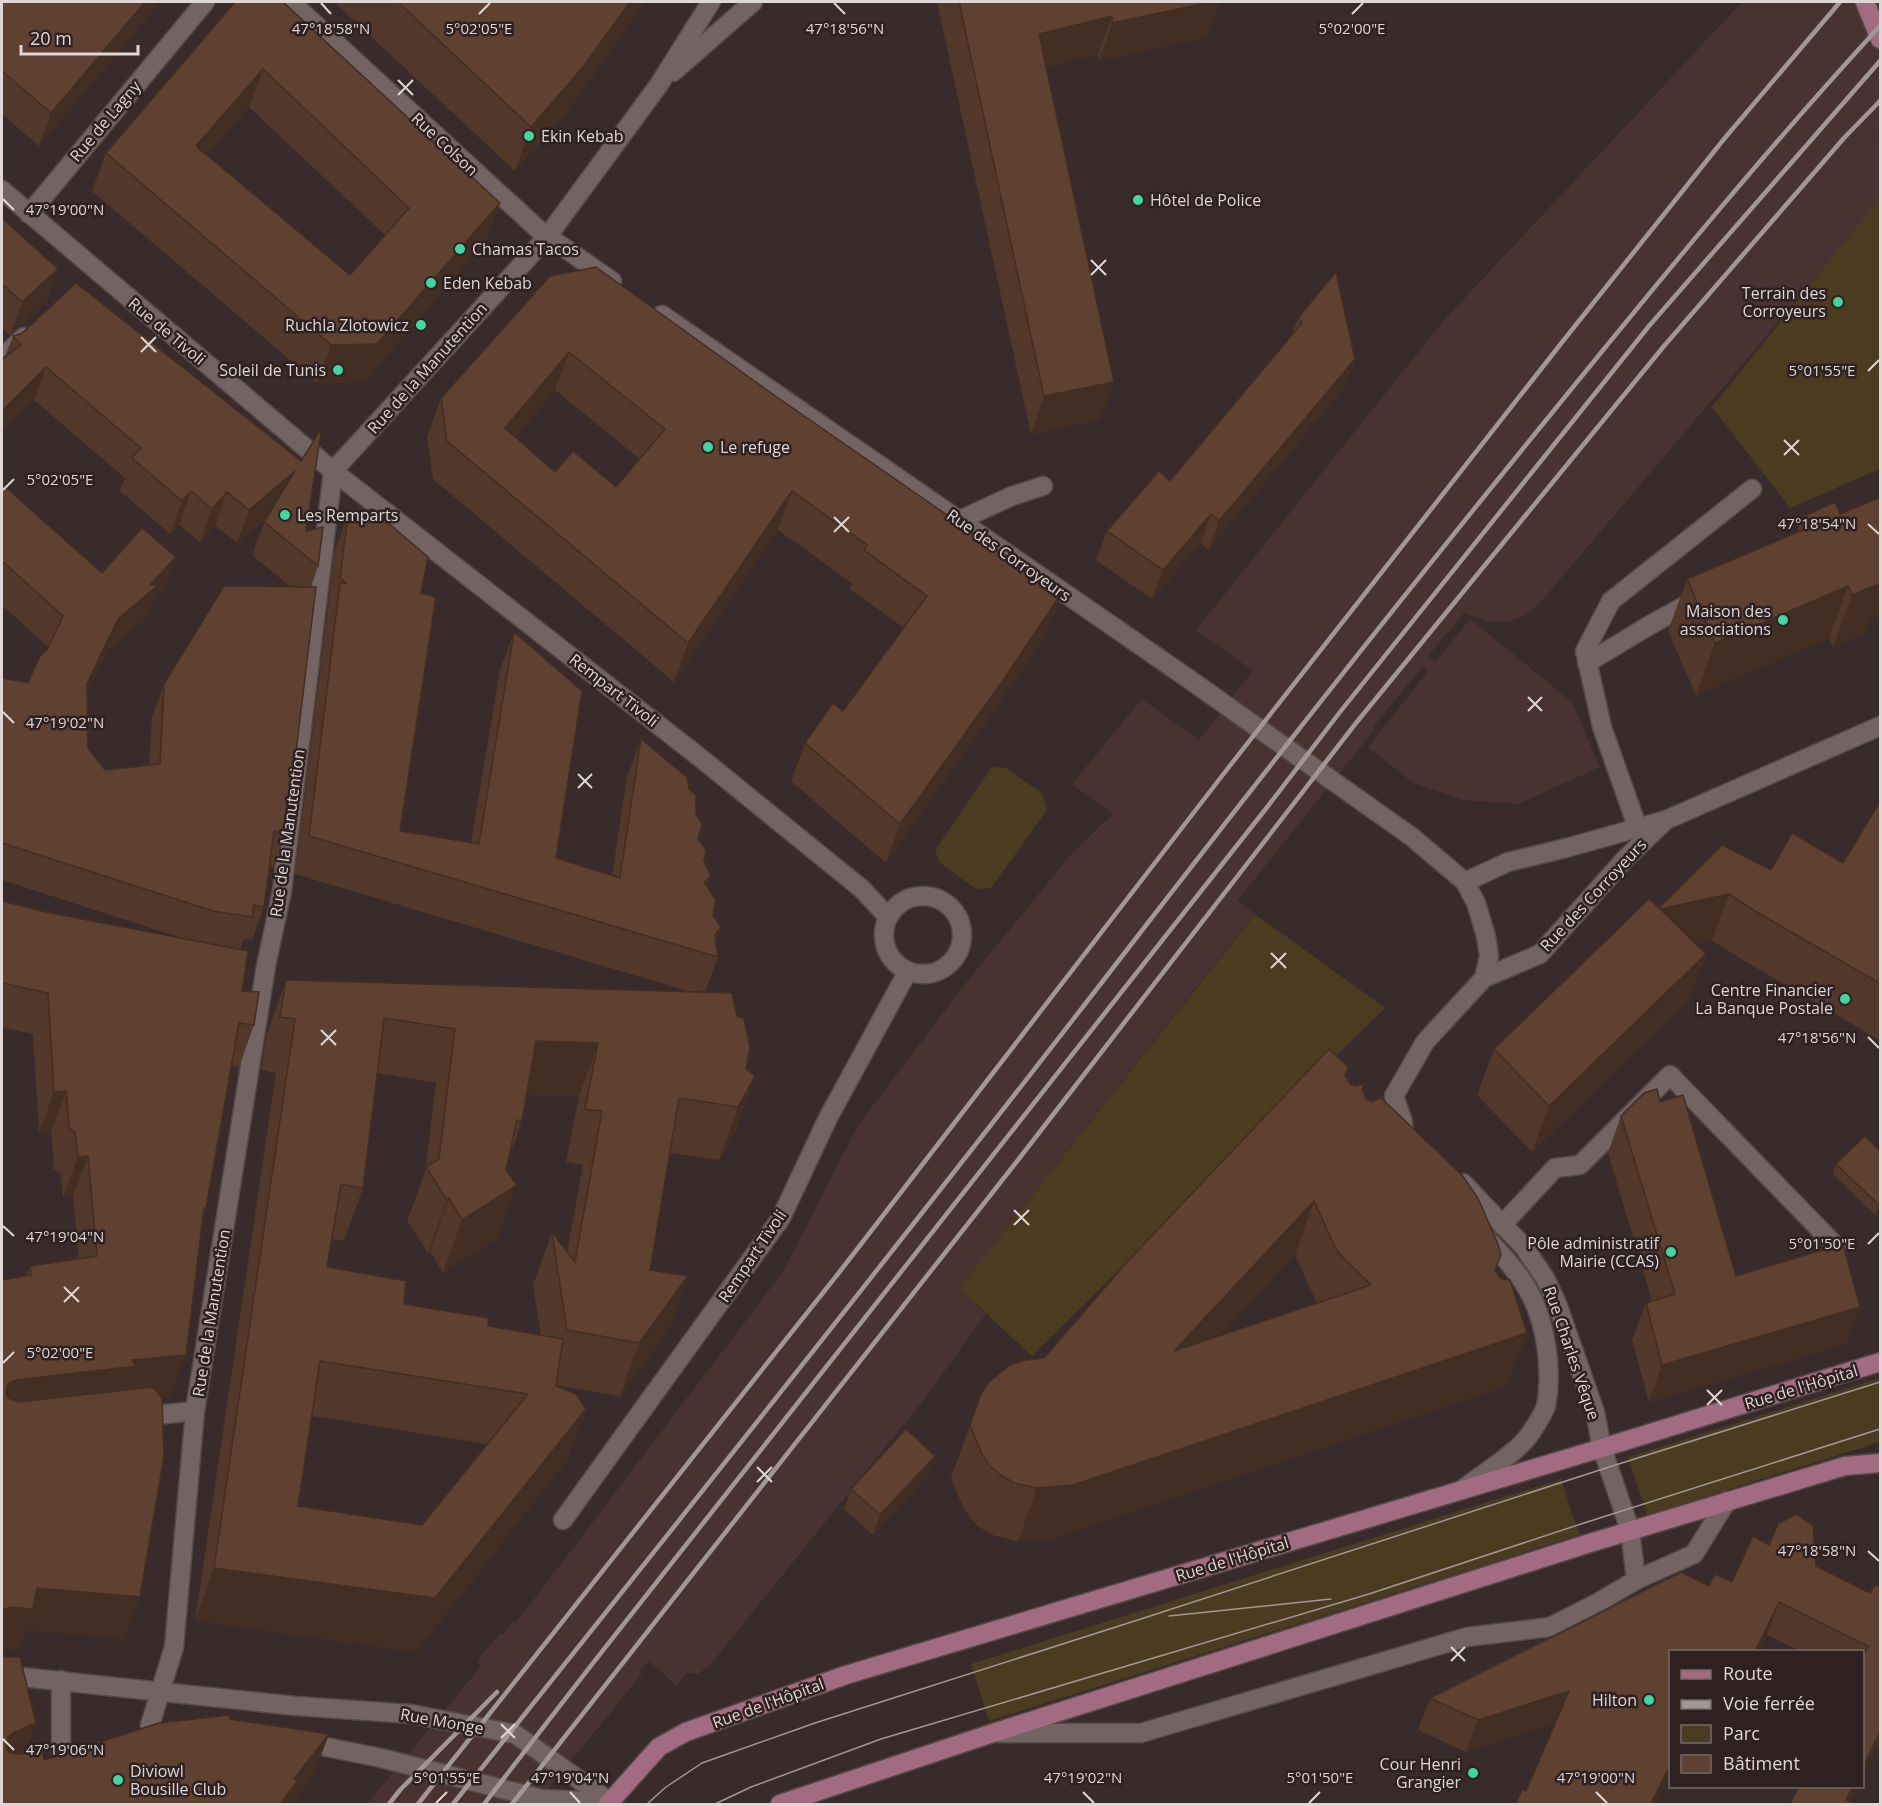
<svg xmlns="http://www.w3.org/2000/svg" width="1882" height="1806" font-family="'Open Sans',sans-serif">
	<rect width="100%" height="100%" fill="#392b2b"/>
	<polygon fill="#483332" points="1742,2 1880,2 1880,131 1878,133 1880,140 1880,202 1540,603 1524,616 1507,622 1487,621 1464,613 1428,656 1436,661 1470,619 1572,702 1600,767 1518,804 1462,800 1412,782 1368,747 1428,671 1423,666 1373,727 1375,729 1238,900 1254,914 959,1288 986,1314 922,1402 710,1665 698,1674 687,1673 677,1686 649,1661 640,1671 642,1673 617,1705 535,1804 367,1804 477,1671 480,1666 477,1661 500,1633 503,1635 514,1621 516,1623 782,1273 859,1124 966,983 1074,851 1113,814 1072,784 1142,699 1199,740 1253,671 1196,630 1446,318"/>
	<g fill="#4b3b21">
		<polygon points="1880,198 1880,469 1790,508 1712,407"/>
		<polygon points="992,767 1006,768 1042,793 1047,810 991,888 976,889 940,863 935,850"/>
		<polygon points="1255,914 1385,1008 1032,1356 959,1288"/>
		<polygon points="1880,1378 1880,1442 1647,1515 1628,1457"/>
		<polygon points="1561,1479 1579,1535 989,1721 971,1664"/>
	</g>
	<g fill="none" stroke-linecap="round" stroke-linejoin="round">
		<defs>
			<g id="minor">
				<polyline points="291,2 540,231 612,281"/>
				<polyline points="673,72 753,2"/>
				<polyline points="2,190 333,471 698,756 862,889 888,917"/>
				<polyline points="29,214 205,2"/>
				<polyline points="662,315 1186,677 1412,837 1465,882 1476,903 1486,936 1489,956 1484,978"/>
				<polyline points="2,358 24,337"/>
				<polyline points="960,520 1012,496 1043,486"/>
				<polyline points="1587,663 1650,625 1697,599"/>
				<polyline points="1638,829 1602,727 1585,651 1611,601 1752,489"/>
				<polyline points="1465,882 1508,862 1566,848 1666,820 1880,726"/>
				<circle cx="923" cy="935" r="39"/>
				<polyline points="1404,1140 1403,1122 1394,1096 1425,1042 1484,978 1540,954 1626,858 1666,820"/>
				<polyline points="1463,1183 1524,1247 1545,1278 1558,1306 1595,1412 1602,1448 1630,1530 1636,1580"/>
				<polyline points="1502,1225 1555,1168 1580,1165 1670,1075 1836,1246"/>
				<polyline points="137,1417 195,1411"/>
				<path d="M1463 1489C1481 1475 1518 1452 1530 1434 1534 1428 1544 1412 1546 1406 1553 1370 1546 1322 1528 1290 1516 1269 1500 1253 1484 1236"/>
				<polyline points="563,1520 781,1218 828,1118 908,971"/>
				<polyline points="2,1675 296,1706 411,1714 515,1734 610,1802"/>
				<polyline points="61,1680 61,1761"/>
				<polyline points="150,1725 174,1647 195,1411 266,966 282,891 333,471 547,237 658,86 711,2"/>
				<polyline points="998,1733 1141,1733 1467,1637 1550,1627 1599,1602 1636,1580 1694,1554 1727,1501"/>
				<polyline points="301,1742 381,1758 542,1799 610,1802"/>
			</g>
			<g id="major">
				<polyline points="1865,2 1880,39"/>
				<polyline points="608,1804 659,1747 686,1732 846,1675 1602,1448 1880,1362"/>
				<polyline points="780,1804 993,1733 1590,1543 1845,1466 1880,1463"/>
			</g>
		</defs>
		<use href="#minor" stroke="#554a49" stroke-width="21"/>
		<use href="#major" stroke="#554a49" stroke-width="21"/>
		<use href="#minor" stroke="#746363" stroke-width="18"/>
		<use href="#major" stroke="#a36b82" stroke-width="18"/>
		<g stroke="#a29796" stroke-width="1.5">
			<polyline points="1169,1616 1331,1599"/>
			<polyline points="647,1804 666,1787 702,1763 815,1723 1144,1618 1609,1467 1880,1382"/>
			<polyline points="715,1804 751,1787 881,1739 1369,1594 1584,1523 1880,1429"/>
		</g>
		<g stroke="#a29796" stroke-width="4.5">
			<polyline points="389,1804 400,1790 497,1692"/>
			<polyline points="418,1804 841,1270 1225,772 1563,341 1724,139 1840,2"/>
			<path d="M453 1804C672 1530 891 1255 1106 977 1251 789 1397 603 1547 419 1655 286 1764 152 1880 26"/>
			<polyline points="484,1804 589,1668 1268,806 1340,712 1649,326 1880,61"/>
			<polyline points="512,1804 1018,1160 1356,723 1664,346 1844,138 1880,101"/>
		</g>
	</g>
	<g fill="#51382a" fill-rule="evenodd">
		<polygon points="2,2 160,2 39,146 2,114"/>
		<path d="M235 2 500 203 486 241 364 382 317 383 92 191 106 153ZM249 107 385 235 350 275 207 155Z"/>
		<polygon points="334,2 645,2 567,112 515,171"/>
		<polygon points="937,2 1220,2 1207,37 1099,61 1098,54 1046,67 1100,420 1031,434"/>
		<polygon points="2,218 58,269 46,302 10,335 2,328"/>
		<path d="M550 276 1047 632 987 721 886 863 791 781 805 743 843 711 904 628 850 589 852 583 778 530 674 682 433 479 427 437 441 398ZM555 390 640 459 616 487 555 472 515 438Z"/>
		<polygon points="1298,318 1355,359 1344,388 1208,550 1201,543 1152,599 1096,560 1107,531 1170,481 1291,337"/>
		<polygon points="13,336 306,531 318,566 311,587 286,834 274,867 269,866 264,907 252,940 244,939 240,950 242,991 254,1025 239,1067 231,1065 203,1217 171,1396 161,1397 125,1639 26,1630 18,1651 26,1276 30,1266 79,1259 73,1197 63,1198 60,1173 54,1169 51,1132 39,1133 33,1034 2,1028 2,901 46,912 185,939 2,880 2,678 28,683 48,647 2,605 2,484 102,573 164,590 151,604 146,618 106,652 87,692 88,748 105,770 149,765 152,717 164,684 291,587 252,555 266,519 237,543 215,525 200,542 179,525 170,534 120,491 125,478 34,400 5,357"/>
		<polygon points="1835,502 1869,620 1864,634 1833,647 1829,638 1696,695 1668,631 1687,579 1797,533 1802,517"/>
		<path d="M348 515 421 593 400 831 471 843 500 670 514 632 556 858 612 876 627 777 641 739 689 789 696 814 698 839 704 861 707 887 713 915 721 927 716 942 718 957 705 992 746 1069 755 1076 736 1129 719 1160 670 1153 650 1270 688 1276 669 1330 620 1396 556 1385 586 1409 566 1462 416 1652 195 1621 276 1073 261 1070 267 1034 286 980 691 992 295 874 326 621 327 617V616L334 553ZM377 1073 436 1083 425 1172 407 1221 428 1253 430 1251 443 1273 498 1238 506 1170 507 1163 522 1121 527 1095 579 1096 566 1162 583 1165 567 1252 552 1232 533 1285 541 1335 488 1326 404 1304 327 1267 332 1239 344 1241 363 1188ZM312 1416 487 1444 422 1525 298 1506Z"/>
		<polygon points="1881,800 1881,1041 1738,957 1712,940 1695,944 1706,954 1689,1000 1532,1152 1477,1095 1494,1049 1659,908 1771,870 1843,863"/>
		<path d="M1345 1075 1350 1084 1363 1090 1366 1099 1495 1271 1527 1333 1507 1386 1053 1539 1018 1541 995 1536 979 1527 971 1519 963 1507 951 1478 981 1394 1044 1358ZM1295 1255 1317 1303 1219 1336Z"/>
		<polygon points="1660,1102 1736,1276 1847,1344 1649,1402 1632,1340 1646,1303 1652,1301 1608,1153 1621,1116"/>
		<polygon points="1881,1152 1881,1210 1875,1215 1833,1174 1836,1164"/>
		<polygon points="935,1456 927,1476 873,1535 844,1509 851,1489"/>
		<polygon points="1769,1545 1816,1566 1870,1593 1881,1587 1881,1739 1863,1775 1863,1652 1802,1652 1767,1635 1759,1652 1671,1652 1671,1771 1655,1804 1515,1804 1526,1791 1555,1724 1466,1752 1418,1730 1430,1698 1709,1586 1732,1582"/>
	</g>
	<g fill="#422e22">
		<polygon points="145,2 160,2 39,146 51,113"/>
		<polygon points="630,2 645,2 567,112 515,171 531,127"/>
		<polygon points="1211,2 1220,2 1207,37 1099,61 1112,23"/>
		<polygon points="1112,16 1098,54 1025,72 1039,34"/>
		<polygon points="263,69 249,107 182,184 196,146"/>
		<polygon points="500,203 486,241 364,382 317,383 331,345"/>
		<polygon points="58,269 46,302 10,335 22,302"/>
		<polygon points="569,352 555,390 491,467 505,428"/>
		<polygon points="1355,359 1344,388 1208,550 1219,521"/>
		<polygon points="46,367 34,400 2,432 2,411"/>
		<polygon points="1114,382 1100,420 1031,434 1044,396"/>
		<polygon points="295,471 283,504 237,543 249,510"/>
		<polygon points="191,491 179,525 170,534 182,501"/>
		<polygon points="792,491 778,530 674,682 688,643"/>
		<polygon points="227,492 215,525 200,542 212,509"/>
		<polygon points="1211,514 1201,543 1152,599 1163,570"/>
		<polygon points="176,557 164,590 151,604 146,618 106,652 75,717 87,684 118,619"/>
		<polygon points="1881,572 1881,615 1869,620 1864,634 1833,647 1852,595"/>
		<polygon points="1848,586 1829,638 1696,695 1715,643"/>
		<polygon points="1061,594 1047,632 987,721 886,863 900,824"/>
		<polygon points="711,877 697,915 704,882"/>
		<polygon points="1729,894 1712,940 1643,955 1660,909"/>
		<polygon points="721,927 711,955 715,935"/>
		<polygon points="1706,954 1689,1000 1532,1152 1549,1106"/>
		<polygon points="536,1041 598,1043 579,1096 516,1095"/>
		<polygon points="755,1076 736,1129 719,1160 738,1107"/>
		<polygon points="66,1091 51,1132 39,1133 54,1092"/>
		<polygon points="88,1156 73,1197 63,1198 78,1157"/>
		<polygon points="517,1185 498,1238 443,1273 462,1220"/>
		<polygon points="449,1198 430,1251 428,1253 447,1200"/>
		<polygon points="1314,1201 1295,1255 1155,1404 1174,1351"/>
		<polygon points="1881,1204 1881,1210 1875,1215 1879,1205"/>
		<polygon points="688,1276 669,1330 620,1396 639,1343"/>
		<polygon points="1860,1307 1847,1344 1649,1402 1662,1365"/>
		<polygon points="1527,1333 1507,1386 1053,1539 1018,1541 1037,1488"/>
		<polygon points="186,1355 171,1396 125,1401 2,1421 7,1387 10,1382 16,1380 132,1360"/>
		<polygon points="586,1409 566,1462 416,1652 195,1621 214,1568 435,1598"/>
		<polygon points="935,1456 927,1476 873,1535 880,1515"/>
		<polygon points="37,1588 140,1597 125,1639 26,1630 18,1651 2,1649 2,1609 9,1607"/>
		<polygon points="1779,1602 1767,1635 1759,1652 1755,1652"/>
		<polygon points="1569,1691 1558,1723 1466,1752 1478,1720"/>
		<polygon points="36,1723 21,1764 2,1772 8,1737 13,1733"/>
		<polygon points="1881,1730 1881,1739 1863,1775 1863,1767"/>
		<polygon points="329,1734 314,1775 291,1804 280,1804 294,1779"/>
		<polygon points="1671,1763 1671,1771 1655,1804 1651,1804"/>
		<polygon points="1853,1786 1857,1786 1848,1804 1845,1804"/>
	</g>
	<g fill="#5e4131" stroke="#422e22" stroke-width="1.5" fill-rule="evenodd">
		<polygon points="2,2 145,2 51,113 2,71"/>
		<path d="M235 2H283L500 203 377 344 331 345 106 153ZM263 69 409 208 350 275 196 146Z"/>
		<polygon points="398,2 630,2 583,67 531,127"/>
		<polygon points="959,2 1211,2 1112,23 1112,16 1039,34 1114,382 1044,396"/>
		<polygon points="2,218 58,269 22,302 2,284"/>
		<path d="M596 267 774 395 1061 594 1001 683 900 824 805 743 833 703 843 711 927 596 864 550 867 545 792 491 688 643 447 441 441 398 550 276ZM569 352 665 429 616 487 573 451 555 472 505 428Z"/>
		<polygon points="1336,272 1355,359 1219,521 1211,514 1163,570 1107,531 1159,471 1170,481 1302,323 1298,318"/>
		<polygon points="76,283 301,461 320,431 321,432 306,531 323,527 318,566 264,522 295,471 249,510 227,492 212,509 191,491 182,501 132,458 141,448 46,367 2,411 2,359 21,345 13,336 22,333"/>
		<polygon points="2,484 102,573 142,528 176,557 150,585 158,585 118,619 87,684 88,748 105,770 160,764 164,684 224,586 316,587 286,834 274,831 264,907 254,905 252,917 213,911 2,843 2,678 28,683 40,656 47,650 63,616 2,561"/>
		<polygon points="1881,497 1881,572 1879,572 1881,575 1881,583 1852,595 1848,586 1715,643 1687,579 1808,528 1802,517 1835,502 1840,514"/>
		<polygon points="372,509 428,557 421,593 436,597 400,831 479,844 514,632 582,691 556,858 620,878 641,739 687,777 689,789 696,795 696,814 702,824 698,839 706,850 704,861 711,877 704,882 716,900 713,915 721,927 715,935 718,957 309,836 340,583 346,583 340,578 348,515"/>
		<polygon points="1881,800 1881,984 1755,911 1729,894 1660,909 1706,954 1549,1106 1494,1049 1649,899 1659,908 1722,845 1771,870 1792,833 1843,863"/>
		<polygon points="2,901 46,912 248,951 242,991 259,992 254,1025 239,1023 206,1208 204,1208 186,1355 132,1360 137,1366 16,1380 10,1382 7,1387 6,1393 8,1398 18,1402 153,1387 162,1398 164,1456 140,1597 37,1588 33,1609 9,1607 9,1609 2,1609 2,1280 31,1275 30,1266 97,1256 88,1156 78,1157 75,1132 69,1128 66,1091 54,1092 48,993 2,983"/>
		<path d="M286 980 732 993 737 1016 744 1019 750 1047 746 1069 755 1076 738 1107 679 1098 650 1270 688 1276 639 1343 567 1330 552 1232 575 1262 602 1111 585 1109 598 1043 536 1041 522 1121 517 1120 506 1170 517 1185 462 1220 449 1198 447 1200 426 1167 439 1159 455 1029 384 1018 363 1188 341 1184 327 1267 406 1281 404 1304 489 1318 488 1326 563 1339 556 1386 576 1394 586 1409 435 1598 214 1568 295 1019 280 1017ZM320 1361 528 1394 422 1525 298 1506Z"/>
		<path d="M1329 1049 1348 1067 1345 1075 1350 1084 1357 1086 1365 1083 1362 1089 1366 1099 1372 1102 1381 1098 1462 1175 1478 1198 1498 1244 1501 1254 1495 1271 1501 1279 1510 1280 1527 1333 1073 1485 1037 1488 1014 1483 999 1474 990 1466 982 1454 970 1425 981 1394 989 1382 1010 1365 1025 1360 1044 1358 1128 1261ZM1314 1201 1337 1251 1371 1285 1174 1351Z"/>
		<polygon points="1657,1089 1660,1102 1683,1095 1736,1276 1843,1244 1860,1307 1662,1365 1646,1303 1675,1294 1621,1116 1644,1093"/>
		<polygon points="1865,1136 1881,1152 1881,1204 1879,1205 1836,1164"/>
		<polygon points="906,1429 935,1456 880,1515 851,1489"/>
		<polygon points="1796,1514 1813,1525 1816,1566 1870,1593 1875,1585 1881,1587 1881,1730 1863,1767 1863,1657 1868,1646 1779,1602 1755,1652 1671,1652 1671,1763 1651,1804 1515,1804 1523,1789 1526,1791 1569,1691 1478,1720 1430,1698 1681,1572 1709,1586 1715,1574 1732,1582 1753,1536 1769,1545 1778,1524"/>
		<polygon points="2,1657 20,1657 36,1723 13,1733 8,1737 6,1747 9,1752 15,1754 21,1754 41,1746 44,1760 159,1723 229,1715 230,1719 329,1734 294,1779 297,1782 280,1804 2,1804"/>
		<polygon points="1799,1786 1853,1786 1846,1800 1856,1804 1790,1804"/>
	</g>
	<path fill="none" stroke="#dfd6d5" stroke-width="2" d="M321 3 331 14M834 3 845 14M479 14 490 3M1352 14 1363 3M398 80 413 95M398 95 413 80M3 199 14 210M1091 260 1106 275M1091 275 1106 260M141 337 156 352M141 352 156 337M1868 371 1879 360M1784 440 1799 455M1784 455 1799 440M3 490 14 479M834 517 849 532M1868 524 1879 534M834 532 849 517M1528 697 1542 711M1528 711 1542 697M3 712 14 723M578 774 592 788M578 788 592 774M1271 953 1286 968M1271 968 1286 953M321 1030 336 1045M1868 1037 1879 1048M321 1045 336 1030M1014 1210 1029 1225M1014 1225 1029 1210M3 1226 14 1236M1868 1244 1879 1233M64 1287 79 1302M64 1302 79 1287M3 1363 14 1352M1707 1390 1722 1405M1707 1405 1722 1390M757 1467 772 1482M757 1482 772 1467M1868 1551 1879 1561M1451 1647 1465 1661M1451 1661 1465 1647M501 1724 515 1738M501 1738 515 1724M3 1739 14 1750M570 1792 580 1803M1083 1792 1094 1803M1596 1792 1607 1803M436 1803 447 1792M1309 1803 1320 1792"/>
	<g fill="#45d49f" stroke="#2f2121" stroke-width="2">
		<circle cx="529" cy="136" r="6"/>
		<circle cx="1138" cy="200" r="6"/>
		<circle cx="460" cy="249" r="6"/>
		<circle cx="431" cy="283" r="6"/>
		<circle cx="1838" cy="302" r="6"/>
		<circle cx="421" cy="325" r="6"/>
		<circle cx="338" cy="370" r="6"/>
		<circle cx="708" cy="447" r="6"/>
		<circle cx="285" cy="515" r="6"/>
		<circle cx="1783" cy="620" r="6"/>
		<circle cx="1845" cy="999" r="6"/>
		<circle cx="1671" cy="1252" r="6"/>
		<circle cx="1649" cy="1700" r="6"/>
		<circle cx="1473" cy="1773" r="6"/>
		<circle cx="118" cy="1780" r="6"/>
	</g>
	<g text-anchor="middle" stroke-width="5" stroke-linejoin="round" paint-order="stroke">
		<g font-size="16" fill="#dfd6d5" stroke="#2f2121">
			<text transform="translate(105 121) rotate(-50)" y="6">Rue de Lagny</text>
			<text transform="translate(445 144) rotate(43)" y="6">Rue Colson</text>
			<text transform="translate(167 331) rotate(40)" y="6">Rue de Tivoli</text>
			<text transform="translate(427 368) rotate(-48)" y="6">Rue de la Manutention</text>
			<text transform="translate(1009 555) rotate(35)" y="6">Rue des Corroyeurs</text>
			<text transform="translate(614 690) rotate(38)" y="6">Rempart Tivoli</text>
			<text transform="translate(287 833) rotate(-82)" y="6">Rue de la Manutention</text>
			<text transform="translate(1593 895) rotate(-47)" y="6">Rue des Corroyeurs</text>
			<text transform="translate(752 1256) rotate(-56)" y="6">Rempart Tivoli</text>
			<text transform="translate(211 1313) rotate(-81)" y="6">Rue de la Manutention</text>
			<text transform="translate(1572 1353) rotate(71)" y="6">Rue Charles Vêque</text>
			<text transform="translate(1801 1387) rotate(-17)" y="6">Rue de l'Hôpital</text>
			<text transform="translate(1232 1559) rotate(-17)" y="6">Rue de l'Hôpital</text>
			<text transform="translate(768 1703) rotate(-20)" y="6">Rue de l'Hôpital</text>
			<text transform="translate(442 1721) rotate(10)" y="6">Rue Monge</text>
		</g>
		<g font-size="16" fill="#dfd6d5" stroke="#2f2121" text-anchor="end">
			<text x="541" y="142" text-anchor="start">Ekin Kebab</text>
			<text x="1150" y="206" text-anchor="start">Hôtel de Police</text>
			<text x="472" y="255" text-anchor="start">Chamas Tacos</text>
			<text x="443" y="289" text-anchor="start">Eden Kebab</text>
			<text x="1826" y="299">Terrain des<tspan x="1826" dy="18">Corroyeurs</tspan></text>
			<text x="409" y="331">Ruchla Zlotowicz</text>
			<text x="326" y="376">Soleil de Tunis</text>
			<text x="720" y="453" text-anchor="start">Le refuge</text>
			<text x="297" y="521" text-anchor="start">Les Remparts</text>
			<text x="1771" y="617">Maison des<tspan x="1771" dy="18">associations</tspan></text>
			<text x="1833" y="996">Centre Financier<tspan x="1833" dy="18">La Banque Postale</tspan></text>
			<text x="1659" y="1249">Pôle administratif<tspan x="1659" dy="18">Mairie (CCAS)</tspan></text>
			<text x="1637" y="1706">Hilton</text>
			<text x="1461" y="1770">Cour Henri<tspan x="1461" dy="18">Grangier</tspan></text>
			<text x="130" y="1777" text-anchor="start">Diviowl<tspan x="130" dy="18">Bousille Club</tspan></text>
		</g>
	</g>
	<g font-size="15" text-anchor="middle" fill="#dfd6d5" stroke="#2f2121" stroke-width="5" stroke-linejoin="round" paint-order="stroke">
		<text x="331" y="34">47°18'58"N</text>
		<text x="479" y="34">5°02'05"E</text>
		<text x="845" y="34">47°18'56"N</text>
		<text x="1352" y="34">5°02'00"E</text>
		<text x="65" y="215">47°19'00"N</text>
		<text x="1822" y="376">5°01'55"E</text>
		<text x="60" y="485">5°02'05"E</text>
		<text x="1817" y="529">47°18'54"N</text>
		<text x="65" y="728">47°19'02"N</text>
		<text x="1817" y="1043">47°18'56"N</text>
		<text x="65" y="1242">47°19'04"N</text>
		<text x="1822" y="1249">5°01'50"E</text>
		<text x="60" y="1358">5°02'00"E</text>
		<text x="1817" y="1556">47°18'58"N</text>
		<text x="65" y="1755">47°19'06"N</text>
		<text x="447" y="1783">5°01'55"E</text>
		<text x="570" y="1783">47°19'04"N</text>
		<text x="1083" y="1783">47°19'02"N</text>
		<text x="1320" y="1783">5°01'50"E</text>
		<text x="1596" y="1783">47°19'00"N</text>
	</g>
	<rect width="1882" height="1806" fill="none" stroke="#dfd6d5" stroke-width="6"/>
	<rect x="1669" y="1650" width="195" height="138" fill="#2f2121" stroke="#756969" stroke-width="1.5"/>
	<rect x="1681" y="1670" width="30" height="9" fill="#a36b82" stroke="#756969" stroke-width="1.5"/>
	<text x="1723" y="1680" font-size="18" fill="#dfd6d5">Route</text>
	<rect x="1681" y="1700" width="30" height="9" fill="#a29796" stroke="#756969" stroke-width="1.5"/>
	<text x="1723" y="1710" font-size="18" fill="#dfd6d5">Voie ferrée</text>
	<rect x="1681" y="1725" width="30" height="18" fill="#4b3b21" stroke="#756969" stroke-width="1.5"/>
	<text x="1723" y="1740" font-size="18" fill="#dfd6d5">Parc</text>
	<rect x="1681" y="1755" width="30" height="18" fill="#5e4131" stroke="#756969" stroke-width="1.5"/>
	<text x="1723" y="1770" font-size="18" fill="#dfd6d5">Bâtiment</text>
	<path d="M21 45v9h117v-9" fill="none" stroke="#dfd6d5" stroke-width="3"/>
	<text x="30" y="45" font-size="18" fill="#dfd6d5" stroke="#2f2121" stroke-width="4.5" paint-order="stroke">20 m</text>
</svg>
